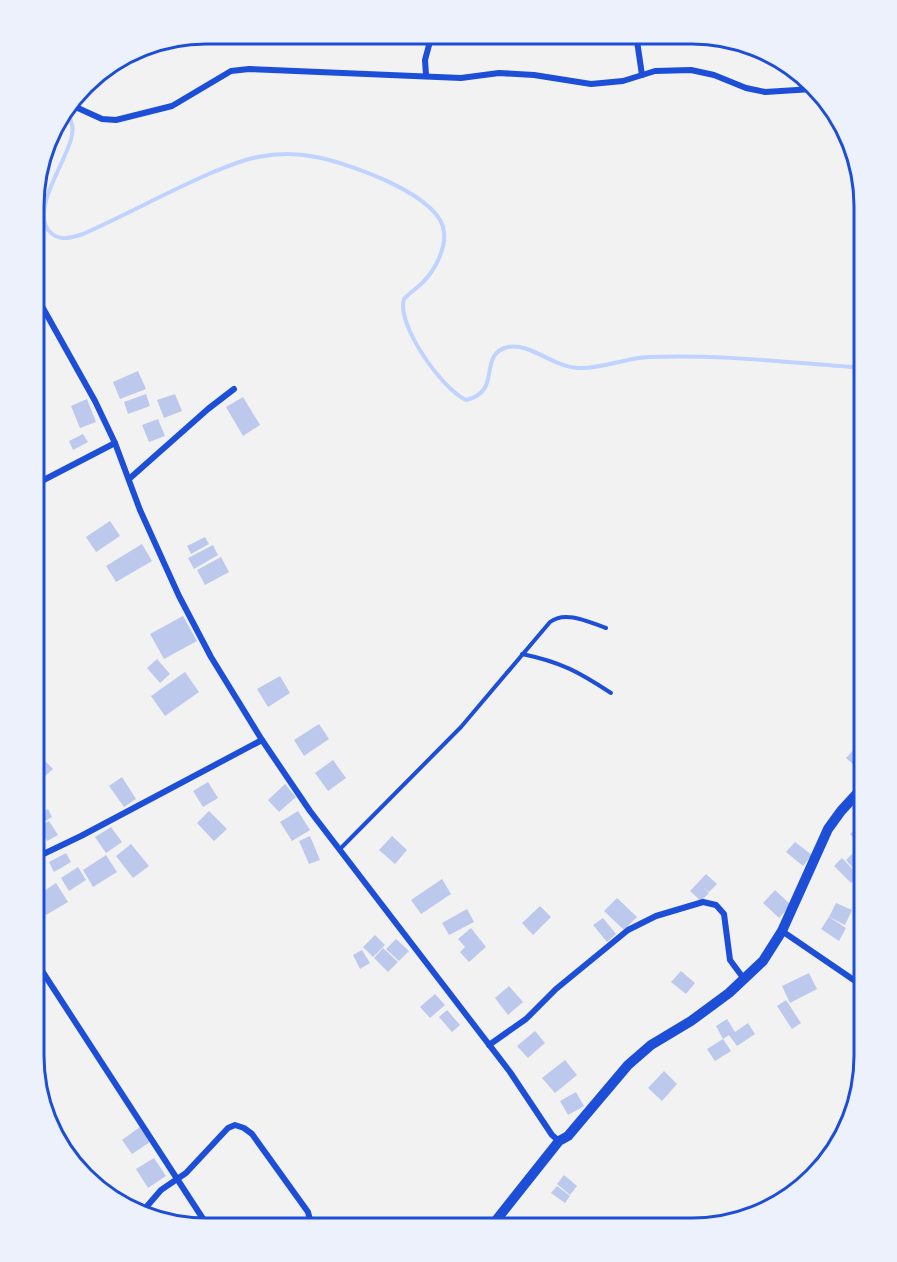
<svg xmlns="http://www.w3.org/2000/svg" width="897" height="1262" font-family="'PT Sans Narrow',sans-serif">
	<rect width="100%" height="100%" fill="#f2f2f2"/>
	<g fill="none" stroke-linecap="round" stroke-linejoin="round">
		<path stroke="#bfd3fe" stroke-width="4" d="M64 109C71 117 74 125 72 135 68 160 30 209 49 231 59 242 71 238 83 234 126 215 167 192 211 173 226 167 241 160 258 157 277 153 297 153 316 157 348 163 441 195 444 232 446 248 435 270 424 281 418 288 410 292 404 299 396 325 443 390 466 400 503 392 477 354 508 347 530 342 555 369 581 368 604 368 626 358 649 357 720 354 793 363 864 368"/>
	</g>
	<g fill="#bdc9ec">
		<polygon points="138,371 146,389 120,399 113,382"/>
		<polygon points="146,394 150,406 128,414 124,402"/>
		<polygon points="175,394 182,411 164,418 157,400"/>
		<polygon points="243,397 260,425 243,436 226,407"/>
		<polygon points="87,399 96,422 80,428 71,406"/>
		<polygon points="158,419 165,436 149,442 142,425"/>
		<polygon points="83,434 88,442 73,450 69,441"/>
		<polygon points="110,521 120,536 96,552 86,537"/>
		<polygon points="205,537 209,544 191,554 187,546"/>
		<polygon points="142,544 152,561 116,582 106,566"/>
		<polygon points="213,545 218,555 194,569 188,558"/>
		<polygon points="221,557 229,572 205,585 197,570"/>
		<polygon points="183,616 197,641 164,659 150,634"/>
		<polygon points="157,659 170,674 160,683 147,668"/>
		<polygon points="185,672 199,692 165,716 151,696"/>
		<polygon points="280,676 290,693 268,707 257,689"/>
		<polygon points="319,724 329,739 304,756 294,740"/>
		<polygon points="860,743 864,747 864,774 846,758"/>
		<polygon points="333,760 346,778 328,791 315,773"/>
		<polygon points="45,761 53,769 38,782 33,778 34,771"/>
		<polygon points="122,777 136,799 124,807 109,786"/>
		<polygon points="208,782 218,798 203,807 193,791"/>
		<polygon points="285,784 296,797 279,812 268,800"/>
		<polygon points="39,793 45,802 33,809 33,797"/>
		<polygon points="48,809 52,817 35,827 33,818"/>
		<polygon points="209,811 227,829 214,841 197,823"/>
		<polygon points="298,811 310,830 292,841 280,822"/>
		<polygon points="49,821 58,835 47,841 39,827"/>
		<polygon points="861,824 864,827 864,849 850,834"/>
		<polygon points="35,827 44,843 33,849 33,829"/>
		<polygon points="111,827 122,842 106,853 95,837"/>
		<polygon points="310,836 320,860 309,864 299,841"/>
		<polygon points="392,836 407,850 395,864 379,850"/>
		<polygon points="795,842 812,855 803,866 786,852"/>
		<polygon points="131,844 149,866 133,878 116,856"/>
		<polygon points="854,852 864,864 864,871 859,875 846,860"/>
		<polygon points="66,853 71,862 54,872 49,862"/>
		<polygon points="106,855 117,872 93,887 83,870"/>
		<polygon points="842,858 858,875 851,883 834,866"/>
		<polygon points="78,867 86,880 69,891 61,878"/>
		<polygon points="706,874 717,884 709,892 703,887 709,893 701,901 690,891"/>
		<polygon points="442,879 451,894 421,914 411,900"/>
		<polygon points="56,883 68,902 46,915 35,897"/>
		<polygon points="775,890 791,905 779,918 763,903"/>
		<polygon points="617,898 637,917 624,930 604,911"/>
		<polygon points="836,903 852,910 845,925 829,917"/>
		<polygon points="540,906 551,917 533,935 522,923"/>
		<polygon points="467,909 474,922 449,935 442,923"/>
		<polygon points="829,917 846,928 839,941 821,929"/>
		<polygon points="603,918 616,934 607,942 593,925"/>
		<polygon points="471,928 486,947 469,962 460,952 465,947 458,939"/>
		<polygon points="375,935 385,945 373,957 363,947"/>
		<polygon points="396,939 409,951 399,961 386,949"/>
		<polygon points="383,948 398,962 388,972 374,958"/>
		<polygon points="362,950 370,963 360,969 353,955"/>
		<polygon points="681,971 695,983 686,994 671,982"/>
		<polygon points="809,973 817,989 790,1003 782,986"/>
		<polygon points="509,986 523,1002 508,1015 495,998"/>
		<polygon points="435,994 445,1005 430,1018 420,1007"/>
		<polygon points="786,1000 801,1023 792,1029 777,1006"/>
		<polygon points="447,1010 460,1025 452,1032 439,1017"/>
		<polygon points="727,1019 735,1032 748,1023 755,1034 737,1046 729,1035 723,1039 716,1026"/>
		<polygon points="535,1031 545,1043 528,1058 517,1046"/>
		<polygon points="723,1039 731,1051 715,1061 707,1049"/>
		<polygon points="565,1060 577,1075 555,1093 542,1078"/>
		<polygon points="664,1071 677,1084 662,1101 648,1088"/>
		<polygon points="576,1092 584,1106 568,1115 560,1101"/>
		<polygon points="140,1127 150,1142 132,1154 122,1140"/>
		<polygon points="154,1158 166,1176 148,1188 136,1169"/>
		<polygon points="564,1175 577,1186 570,1195 557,1184"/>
		<polygon points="557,1186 570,1196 565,1203 551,1193"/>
		<polygon points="612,1218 617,1229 602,1229 600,1224"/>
	</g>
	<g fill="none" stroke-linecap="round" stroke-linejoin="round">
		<g stroke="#1d4ed8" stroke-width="4">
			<path d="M522 654C561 662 579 672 611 693"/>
			<path d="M340 849 461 727 550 622C565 610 589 622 606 628"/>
		</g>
		<g stroke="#1d4ed8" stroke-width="6">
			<polyline points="636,34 642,75"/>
			<polyline points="426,75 425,60 432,34"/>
			<polyline points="69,104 102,119 116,120 172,106 231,71 249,69 461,78 499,73 534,75 591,84 623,81 655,71 691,70 714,75 746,88 765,92 813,89"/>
			<polyline points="34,292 95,401 115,443 140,510 179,596 211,657 262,740 310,811 510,1072 552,1135 559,1141"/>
			<polyline points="129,479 208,409 234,389"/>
			<polyline points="34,485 115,443"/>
			<polyline points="33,859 81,836 262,740"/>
			<polyline points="782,931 864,987"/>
			<polyline points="33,957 209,1228"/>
			<polyline points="489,1045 526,1019 556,989 628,930 656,916 703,902 716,905 724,914 730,960 744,979"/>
			<polyline points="858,1084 860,1080"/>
			<polyline points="142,1212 161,1190 186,1173 228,1128 235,1125 244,1128 252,1134 308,1212 310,1220 307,1228"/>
		</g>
		<polyline stroke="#1d4ed8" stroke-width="10" points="490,1228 559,1141 568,1136 628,1065 651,1045 691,1021 729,993 763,961 782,931 828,829 841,811 864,786"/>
	</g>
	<path d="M0 0H897V1262H0ZM206 44H692A162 162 0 0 1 854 206V1056A162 162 0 0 1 692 1218H206A162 162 0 0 1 44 1056V206A162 162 0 0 1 206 44Z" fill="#edf1fc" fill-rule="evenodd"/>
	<path fill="none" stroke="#1d4ed8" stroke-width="3" d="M206 44H692A162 162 0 0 1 854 206V1056A162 162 0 0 1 692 1218H206A162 162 0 0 1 44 1056V206A162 162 0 0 1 206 44Z"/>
</svg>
